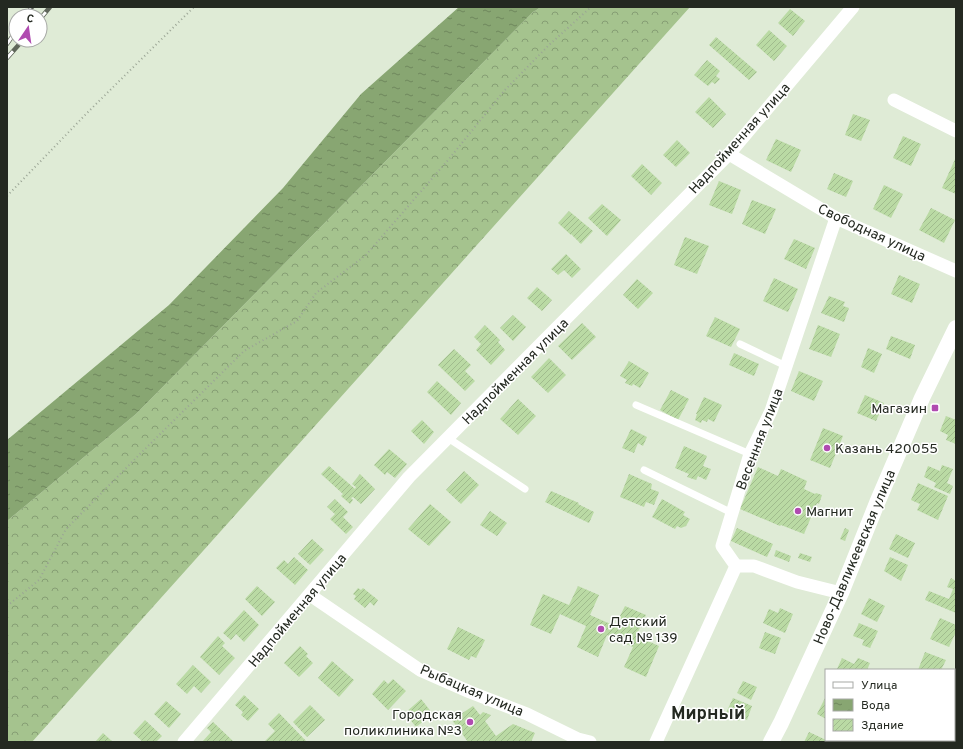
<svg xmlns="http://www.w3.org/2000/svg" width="963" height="749" font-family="Overpass,sans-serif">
	<defs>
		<pattern id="forest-crowns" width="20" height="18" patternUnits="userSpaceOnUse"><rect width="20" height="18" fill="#a5c38e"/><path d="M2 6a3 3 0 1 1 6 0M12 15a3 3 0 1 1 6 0" fill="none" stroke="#869e74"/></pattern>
		<pattern id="water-ripples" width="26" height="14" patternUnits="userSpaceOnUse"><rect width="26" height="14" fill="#88a672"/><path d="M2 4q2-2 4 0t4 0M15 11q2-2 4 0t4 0" fill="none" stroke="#6f875d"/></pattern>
		<pattern id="building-hatch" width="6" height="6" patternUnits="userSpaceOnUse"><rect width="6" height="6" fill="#badaa4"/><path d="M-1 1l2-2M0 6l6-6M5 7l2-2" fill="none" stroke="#a0bb8d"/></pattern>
	</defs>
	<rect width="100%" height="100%" fill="#dfebd6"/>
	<polygon fill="url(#forest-crowns)" points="541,7 690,7 32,742 7,742 7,521 136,414 533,12"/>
	<polygon fill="url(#water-ripples)" points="459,7 541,7 533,12 136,414 7,521 7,440 169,305 283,188 361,94"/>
	<g fill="url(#building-hatch)">
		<polygon points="790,9 805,21 793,36 778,23"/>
		<polygon points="769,30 787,46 774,61 756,45"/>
		<polygon points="716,37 757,72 749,80 709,45"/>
		<polygon points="707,60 720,71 716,76 720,79 715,84 712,82 708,86 694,75"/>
		<polygon points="709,97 726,114 713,128 695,112"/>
		<polygon points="853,114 870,120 861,141 845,135"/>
		<polygon points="903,136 921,144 911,166 893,158"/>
		<polygon points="776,139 801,150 791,172 766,160"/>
		<polygon points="677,140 690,153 676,167 663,155"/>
		<polygon points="956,157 956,194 942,188"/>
		<polygon points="642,164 662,183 651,195 631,176"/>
		<polygon points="834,173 853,181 846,197 827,189"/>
		<polygon points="719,181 741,190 732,214 709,205"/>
		<polygon points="884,185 903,194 891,218 873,209"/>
		<polygon points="752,200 776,209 765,234 742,224"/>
		<polygon points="602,204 621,220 607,236 588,218"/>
		<polygon points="931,208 955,220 944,243 919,230"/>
		<polygon points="569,211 593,231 581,244 571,234 571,235 558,223"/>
		<polygon points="685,237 709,246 697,274 674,265"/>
		<polygon points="794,239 815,248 806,269 784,259"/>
		<polygon points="566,254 581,269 572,278 564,270 558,275 551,269"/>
		<polygon points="899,275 920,284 912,303 891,294"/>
		<polygon points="774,278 798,289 788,312 763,301"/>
		<polygon points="637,279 653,293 638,309 623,295"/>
		<polygon points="537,287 552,300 542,311 527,298"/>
		<polygon points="829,296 845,302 843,306 849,308 844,322 821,313"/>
		<polygon points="513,315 526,327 513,341 500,328"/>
		<polygon points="715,317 740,329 731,347 706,336"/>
		<polygon points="582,323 596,337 572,360 558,346"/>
		<polygon points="485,325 500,340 498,342 505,350 491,365 476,350 481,344 474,337"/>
		<polygon points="818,325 840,334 831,357 809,349"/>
		<polygon points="891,336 915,345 910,359 886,349"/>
		<polygon points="868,348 882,354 874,373 861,367"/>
		<polygon points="454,349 471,365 465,371 475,381 465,391 438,365"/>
		<polygon points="734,353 759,364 754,376 729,365"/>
		<polygon points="549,358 566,375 548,393 531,377"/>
		<polygon points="629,361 649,373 640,388 633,384 632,386 625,383 627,380 620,376"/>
		<polygon points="799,371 823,381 814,401 791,391"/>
		<polygon points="437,381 461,403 451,415 427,392"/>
		<polygon points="671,390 689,399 678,420 660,410"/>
		<polygon points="865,395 884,403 876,421 857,413"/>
		<polygon points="704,397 722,405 714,422 708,419 707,422 702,420 701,423 695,420 697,414 696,414"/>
		<polygon points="518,399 536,416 518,435 500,419"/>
		<polygon points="946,416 956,420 956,444 946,440 948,435 940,431"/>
		<polygon points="422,420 434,432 424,444 411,431"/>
		<polygon points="823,428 843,436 830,468 810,460"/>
		<polygon points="631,429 647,437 643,446 638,443 634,453 622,448"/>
		<polygon points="684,446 707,456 703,466 711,469 706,480 698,476 696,480 687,477 689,474 675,468"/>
		<polygon points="389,449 407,464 395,478 387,472 385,475 374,465"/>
		<polygon points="942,465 953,469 947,483 953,486 950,494 934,487 936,483 924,477 928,466 940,471"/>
		<polygon points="329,466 355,489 356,487 352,484 360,474 375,489 361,504 353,497 351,498 353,500 350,504 341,496 343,494 321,474"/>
		<polygon points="758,467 778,476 781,469 807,481 804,489 815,494 816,493 822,495 819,504 817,503 804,534 781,525 780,526 740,509"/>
		<polygon points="464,471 479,485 461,504 446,490"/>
		<polygon points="629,474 652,484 651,489 659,492 654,505 646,502 644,507 620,497"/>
		<polygon points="918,483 948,496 938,520 917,510 920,504 911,500"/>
		<polygon points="551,491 579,503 578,504 594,512 589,523 545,502"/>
		<polygon points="335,499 348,512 343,517 353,527 346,534 330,519 335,514 327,507"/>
		<polygon points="662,499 685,512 683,515 690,519 686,526 681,528 677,526 675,529 652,517"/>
		<polygon points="430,504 451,522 429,546 408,529"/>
		<polygon points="490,511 507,523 497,536 480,525"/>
		<polygon points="737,528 773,544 767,557 731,541"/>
		<polygon points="845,528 849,530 845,541 840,539"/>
		<polygon points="896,534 915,543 908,558 889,549"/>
		<polygon points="312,539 324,550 310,565 298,554"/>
		<polygon points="776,550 791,556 789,562 774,556"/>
		<polygon points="800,553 812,557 810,562 798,558"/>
		<polygon points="294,557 308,570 295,585 276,568 284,560 288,564"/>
		<polygon points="890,557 908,565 901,581 884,571"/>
		<polygon points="951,578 956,581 956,613 925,600 929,591 949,599 953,589 947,587"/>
		<polygon points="257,586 275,602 262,616 245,599"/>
		<polygon points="578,586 599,595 590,615 615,626 625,606 646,615 636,636 659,646 646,677 624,667 633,647 607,635 598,657 577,647 586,626 560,614 551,634 530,625 543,594 569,605"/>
		<polygon points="358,588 361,590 363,588 378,600 374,606 370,602 365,608 354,599 356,596 353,594"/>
		<polygon points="869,598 885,606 877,622 861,614"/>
		<polygon points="780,608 793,614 785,633 763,623 769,609 778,613"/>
		<polygon points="244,610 259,625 244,642 236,634 231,640 223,633"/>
		<polygon points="940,618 956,625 956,632 949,647 930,639"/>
		<polygon points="859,623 878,631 870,648 862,645 864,640 853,636"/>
		<polygon points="458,627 485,640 476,658 471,656 469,660 447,649"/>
		<polygon points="765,632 781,638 775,654 759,648"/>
		<polygon points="218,636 225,643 222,646 235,658 219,675 200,657"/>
		<polygon points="300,646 308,654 306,656 313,663 299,677 284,663"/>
		<polygon points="925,652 946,660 941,670 918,670"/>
		<polygon points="842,658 854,664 858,658 870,663 867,670 840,670 837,669"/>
		<polygon points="332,661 354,680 339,697 318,678"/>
		<polygon points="193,665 211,682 201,693 194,686 187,694 176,684"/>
		<polygon points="393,679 406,691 388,710 372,694 384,680 388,684"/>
		<polygon points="743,681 757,687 751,700 737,693"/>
		<polygon points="244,695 259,709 248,721 241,715 243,712 235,705"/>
		<polygon points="826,696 826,719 817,714"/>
		<polygon points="733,698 752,706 747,720 740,717 739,721 725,715"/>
		<polygon points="421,699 433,714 416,727 405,713"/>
		<polygon points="166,701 181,714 169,728 154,714"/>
		<polygon points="310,705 325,720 307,737 293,722"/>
		<polygon points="473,706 480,715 483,712 491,715 485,721 496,736 513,724 535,733 531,742 468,742 452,720"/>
		<polygon points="279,713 307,742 264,742 275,731 268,724"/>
		<polygon points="145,720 162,736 156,742 143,742 133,733"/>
		<polygon points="213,722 233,741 232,742 202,742 211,732 207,728"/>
		<polygon points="809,732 826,740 832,742 804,742"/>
		<polygon points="103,733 113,742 95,742"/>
		<polygon points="886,740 909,740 908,742 888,742"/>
	</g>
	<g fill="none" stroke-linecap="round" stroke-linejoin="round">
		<g stroke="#9ba595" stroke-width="2" stroke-dasharray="1 3" stroke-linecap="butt">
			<polyline points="7,196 89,111 194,7"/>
			<polyline points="7,606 39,580 66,529 138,456 244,351 297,321 316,293 366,255 449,159 504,91 549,45 591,7"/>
		</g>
		<g stroke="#fff" stroke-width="7">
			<polyline points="740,344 786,366"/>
			<polyline points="636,405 750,454"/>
			<polyline points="448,438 525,489"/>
			<polyline points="644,470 732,513"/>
		</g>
		<g stroke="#fff" stroke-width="13">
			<polyline points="894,100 956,131"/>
			<polyline points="729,154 836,218 956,271"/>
			<polyline points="736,566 754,566 797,582 841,593"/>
			<polyline points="310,595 420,670 470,692 527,714 578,739 590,742"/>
			<polyline points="954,690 956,686"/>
			<polyline points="184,742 409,477 729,154 853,7"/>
			<polyline points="656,742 736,566 722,546 750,454 771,411 836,218"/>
			<polyline points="932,742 932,740"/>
		</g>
		<polyline stroke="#fff" stroke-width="16" points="771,742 781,723 841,593 877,503 922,398 956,328"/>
		<defs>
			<g id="rail">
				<polyline points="26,16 32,7"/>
				<polyline points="40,19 50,7"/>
				<polyline points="7,44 16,31"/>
				<polyline points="7,58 23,40"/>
			</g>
		</defs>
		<use href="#rail" stroke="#5f665a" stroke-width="4.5"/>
		<use href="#rail" stroke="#fff" stroke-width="3" stroke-dasharray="9" stroke-linecap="butt"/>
	</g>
	<g fill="#b04bb0" stroke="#fff" stroke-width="1.5">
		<rect x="931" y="404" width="8" height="8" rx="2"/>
		<circle cx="827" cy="448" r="4"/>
		<circle cx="798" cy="511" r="4"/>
		<circle cx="601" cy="629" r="4"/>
		<circle cx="470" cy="722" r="4"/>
	</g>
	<g text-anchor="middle" stroke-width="3" stroke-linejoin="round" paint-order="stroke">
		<g font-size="14" fill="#242921" stroke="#fff">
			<text transform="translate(739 138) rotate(-48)" y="5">Надпойменная улица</text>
			<text transform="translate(872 232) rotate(25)" y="5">Свободная улица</text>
			<text transform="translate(515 371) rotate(-45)" y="5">Надпойменная улица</text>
			<text transform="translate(759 439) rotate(-69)" y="5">Весенняя улица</text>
			<text transform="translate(854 557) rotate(-67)" y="5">Ново-Давликеевская улица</text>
			<text transform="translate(297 610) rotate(-50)" y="5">Надпойменная улица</text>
			<text transform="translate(472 690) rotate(23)" y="5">Рыбацкая улица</text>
		</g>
		<g font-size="14" fill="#242921" stroke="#fff" text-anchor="start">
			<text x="927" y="413" text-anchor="end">Магазин</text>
			<text x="835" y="453">Казань 420055</text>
			<text x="806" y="516">Магнит</text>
			<text x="609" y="626">Детский<tspan x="609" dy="16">сад № 139</tspan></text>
			<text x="462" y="719" text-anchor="end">Городская<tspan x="462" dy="16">поликлиника №3</tspan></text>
		</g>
		<g font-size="18" font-weight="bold" fill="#242921" stroke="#fff">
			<text x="708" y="719">Мирный</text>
		</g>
	</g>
	<rect width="963" height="749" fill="none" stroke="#242921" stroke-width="16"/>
	<rect x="825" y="669" width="130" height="72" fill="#ffffff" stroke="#a7a9a6"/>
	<rect x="833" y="682" width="20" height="6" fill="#ffffff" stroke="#a7a9a6"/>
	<text x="861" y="689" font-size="12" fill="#242921">Улица</text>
	<rect x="833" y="699" width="20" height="12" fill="url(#water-ripples)" stroke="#a7a9a6"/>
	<text x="861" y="709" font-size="12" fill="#242921">Вода</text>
	<rect x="833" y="719" width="20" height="12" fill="url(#building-hatch)" stroke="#a7a9a6"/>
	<text x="861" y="729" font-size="12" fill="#242921">Здание</text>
	<g transform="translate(28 28) rotate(13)"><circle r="19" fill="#ffffff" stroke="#a7a9a6"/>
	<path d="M0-3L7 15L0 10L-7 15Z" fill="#b04bb0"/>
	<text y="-6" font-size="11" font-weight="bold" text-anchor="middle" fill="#242921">С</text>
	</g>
</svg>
